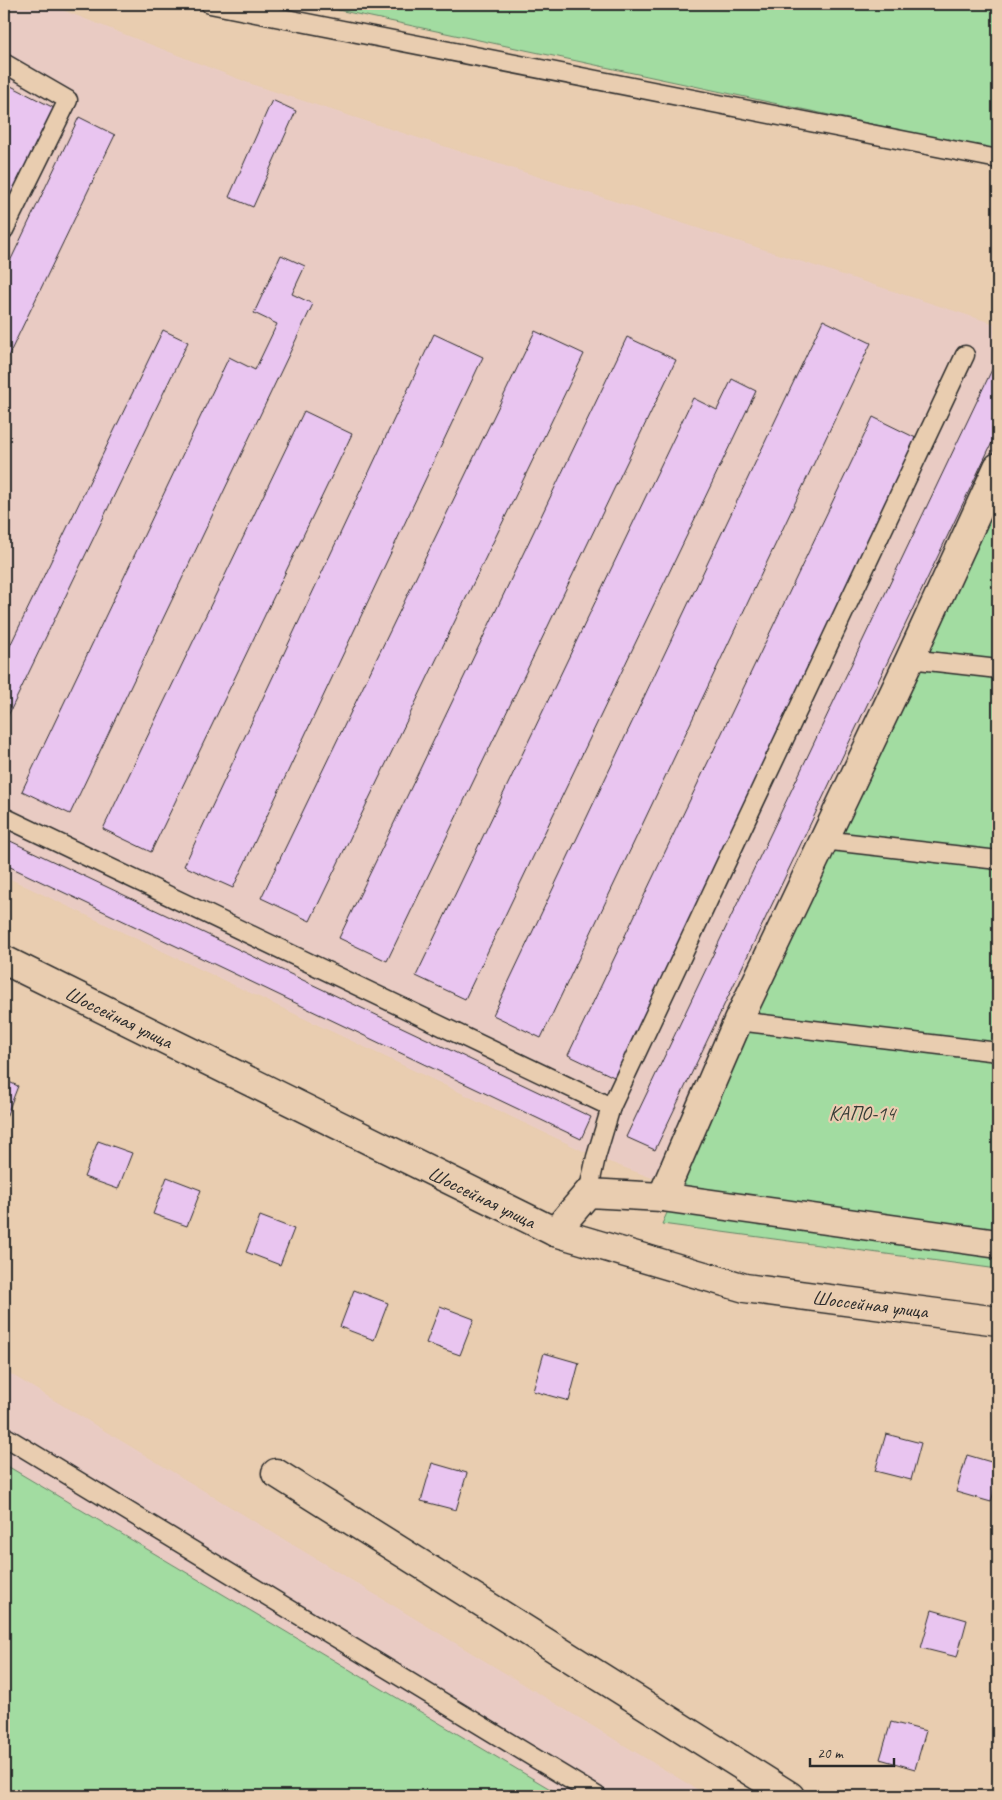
<svg xmlns="http://www.w3.org/2000/svg" width="1002" height="1800" font-family="Caveat,sans-serif">
	<rect width="100%" height="100%" fill="#e9cdb0"/>
	<filter id="ink" filterUnits="userSpaceOnUse"><feTurbulence type="fractalNoise" baseFrequency=".02" numOctaves="2"/><feDisplacementMap in="SourceGraphic" scale="10" xChannelSelector="R" yChannelSelector="G"/><feConvolveMatrix kernelMatrix="1 2 1 2 8 2 1 2 1" color-interpolation-filters="sRGB"/></filter>
	<g filter="url(#ink)">
		<g fill="#e9cbc3">
			<polygon points="4,4 47,4 254,85 998,325 998,442 655,1179 596,1157 4,876"/>
			<polygon points="4,1370 708,1796 4,1796"/>
		</g>
		<g fill="#a2dca1" stroke="#668466">
			<polygon points="310,4 998,4 998,151"/>
			<polygon points="998,484 998,1269 662,1224"/>
			<polygon points="4,1464 562,1796 4,1796"/>
		</g>
		<g fill="#e9c5f0" stroke="#2b2b2b">
			<polygon points="7,84 54,108 4,209 4,90"/>
			<polygon points="272,100 296,111 253,207 229,197"/>
			<polygon points="79,117 115,135 4,365 4,274"/>
			<polygon points="281,255 305,266 292,294 313,304 70,814 22,791 229,357 255,370 277,324 254,313"/>
			<polygon points="823,320 871,343 541,1038 493,1015"/>
			<polygon points="163,330 188,342 4,724 4,658"/>
			<polygon points="535,331 584,354 310,921 261,898"/>
			<polygon points="434,334 483,357 233,888 184,866"/>
			<polygon points="627,337 676,360 387,961 339,938"/>
			<polygon points="998,357 998,430 655,1150 626,1137"/>
			<polygon points="732,379 756,391 465,999 416,976 693,398 717,410"/>
			<polygon points="304,411 352,434 151,852 103,829"/>
			<polygon points="873,417 920,440 616,1078 568,1055"/>
			<polygon points="4,838 591,1117 581,1139 4,864"/>
			<polygon points="4,1080 18,1086 4,1122"/>
			<polygon points="98,1141 132,1153 118,1189 84,1177"/>
			<polygon points="167,1177 201,1190 187,1226 153,1214"/>
			<polygon points="260,1216 294,1229 280,1265 246,1252"/>
			<polygon points="354,1290 388,1303 374,1340 340,1327"/>
			<polygon points="440,1306 474,1319 460,1355 426,1343"/>
			<polygon points="544,1353 579,1363 569,1401 533,1391"/>
			<polygon points="886,1434 921,1443 911,1480 875,1471"/>
			<polygon points="967,1455 998,1464 998,1477 991,1502 956,1492"/>
			<polygon points="432,1463 467,1473 456,1510 421,1501"/>
			<polygon points="932,1610 967,1620 957,1657 921,1648"/>
			<polygon points="891,1722 926,1731 915,1769 880,1759"/>
		</g>
		<g fill="none" stroke-linecap="round" stroke-linejoin="round">
			<defs>
				<g id="service">
					<polyline points="210,4 998,159"/>
					<polyline points="4,63 68,100 4,230"/>
					<polyline points="910,659 998,669"/>
					<polyline points="4,817 611,1107 596,1157 588,1193"/>
					<polyline points="823,840 998,860"/>
					<polyline points="738,1021 998,1052"/>
					<polyline points="611,1107 965,355"/>
					<polyline points="4,1436 597,1796"/>
				</g>
				<g id="minor">
					<polyline points="662,1197 738,1021 910,659 998,467"/>
					<polyline points="555,1232 588,1193 662,1197 998,1244"/>
					<polyline points="276,1473 790,1796"/>
				</g>
				<polyline id="tertiary" points="4,960 555,1232 745,1288 998,1321"/>
			</defs>
			<use href="#service" stroke="#2b2b2b" stroke-width="21"/>
			<use href="#minor" stroke="#2b2b2b" stroke-width="31"/>
			<use href="#tertiary" stroke="#2b2b2b" stroke-width="31"/>
			<use href="#service" stroke="#e9cdb0" stroke-width="18"/>
			<use href="#minor" stroke="#e9cdb0" stroke-width="28"/>
			<use href="#tertiary" stroke="#e9cdb0" stroke-width="28"/>
		</g>
	</g>
	<g text-anchor="middle" stroke-width="4.5" stroke-linejoin="round" paint-order="stroke">
		<g font-size="20" fill="#2b2b2b" stroke="#e9cdb0">
			<text transform="translate(119 1017) rotate(26)" y="7">Шоссейная улица</text>
			<text transform="translate(482 1197) rotate(26)" y="7">Шоссейная улица</text>
			<text transform="translate(870 1304) rotate(7)" y="7">Шоссейная улица</text>
		</g>
		<g font-size="20" fill="#373d37" stroke="#e9cdb0">
			<text x="862" y="1120">КАПО-14</text>
		</g>
	</g>
	<rect width="1002" height="1800" fill="none" stroke="#e9cdb0" stroke-width="20"/>
	<rect x="10" y="10" width="982" height="1780" fill="none" stroke="#2b2b2b" stroke-width="2" filter="url(#ink)"/>
	<path d="M810 1758v8h84v-8" fill="none" stroke="#2b2b2b" stroke-width="2.5"/>
	<text x="817" y="1758" font-size="15" fill="#2b2b2b" stroke="#e9cdb0" stroke-width="4" paint-order="stroke">20 m</text>
</svg>
